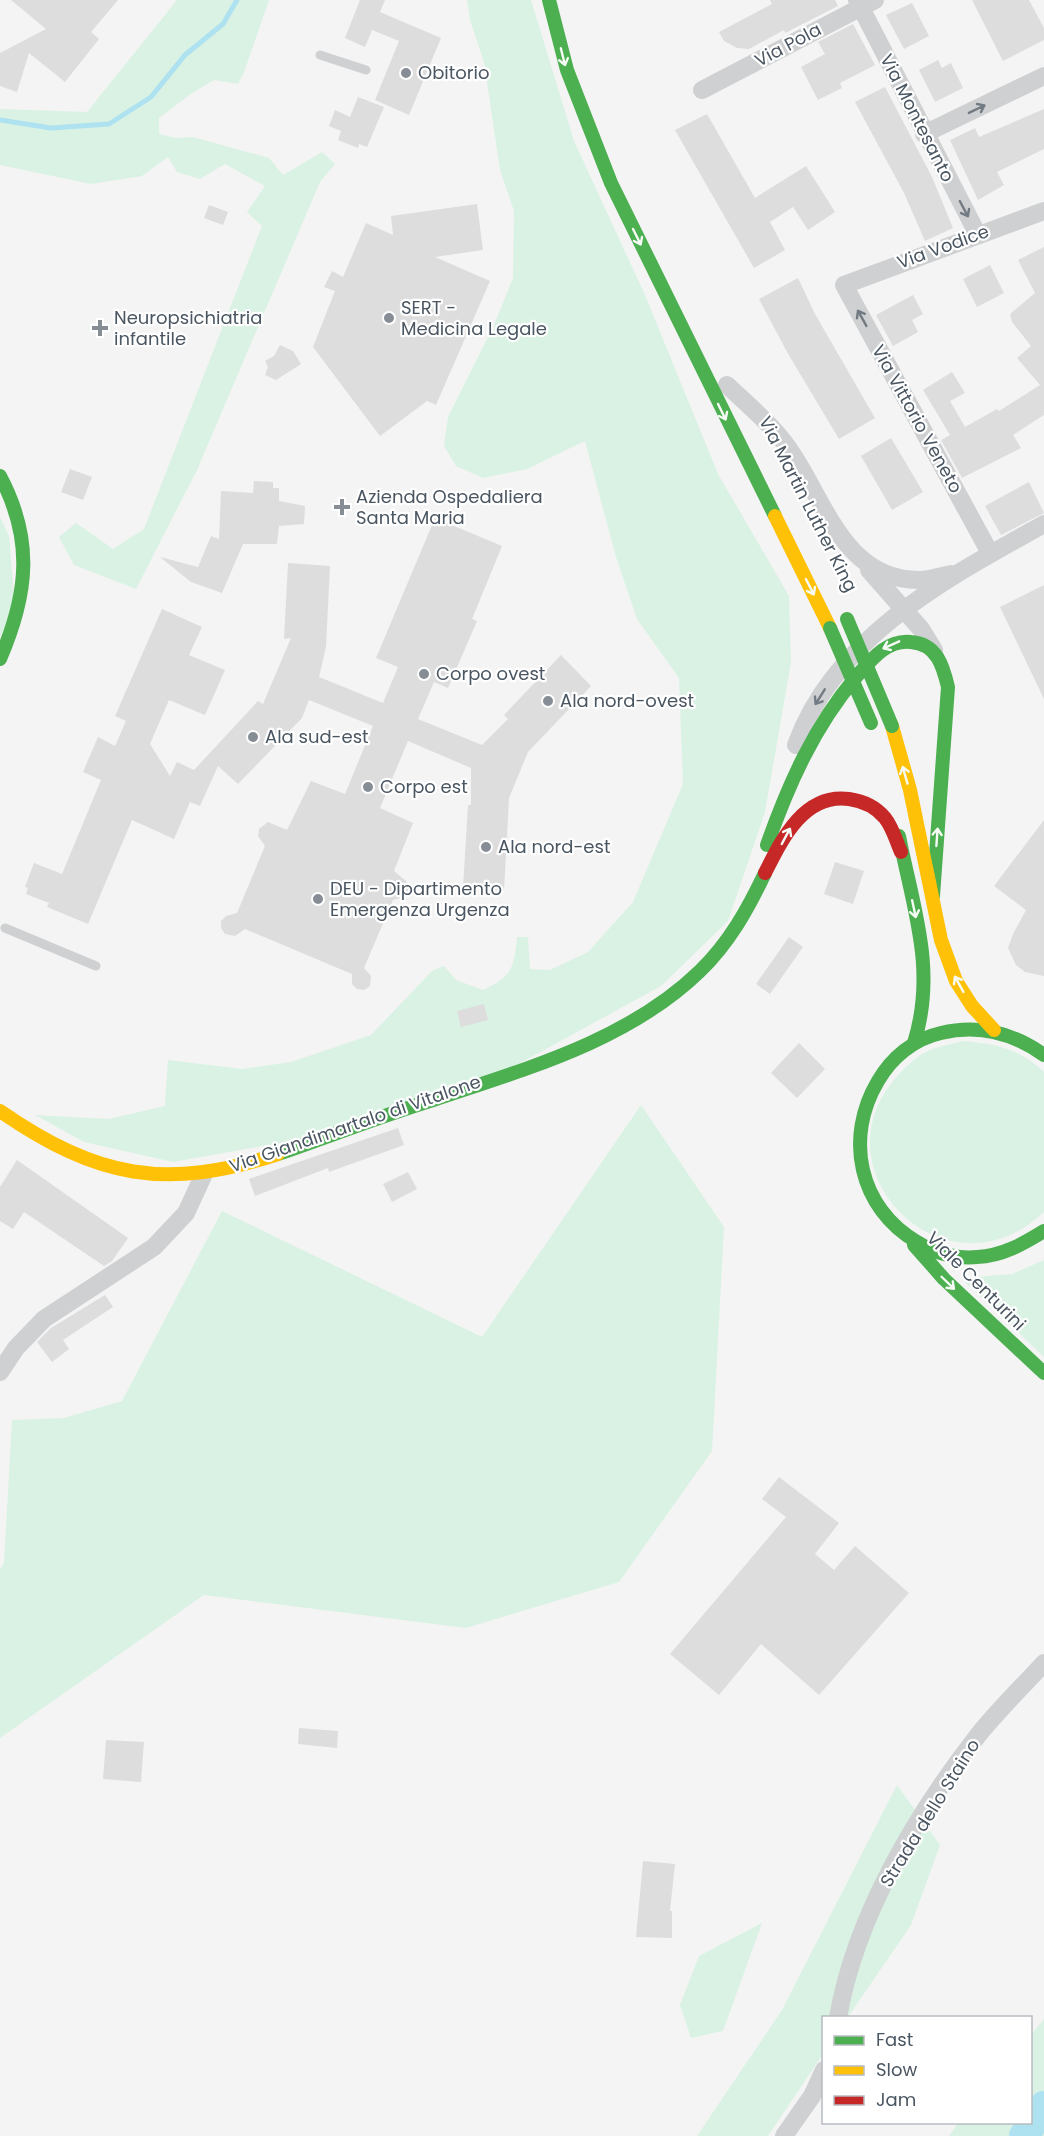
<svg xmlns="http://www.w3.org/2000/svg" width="1044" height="2136" font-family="Poppins,sans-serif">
	<rect width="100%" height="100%" fill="#f4f4f4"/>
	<g fill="#d9f2e3">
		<polygon points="177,0 269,0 244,72 238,84 214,80 192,93 159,118 159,134 176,138 193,137 269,158 283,175 322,152 335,164 320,182 197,470 136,589 74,565 59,537 76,523 113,549 144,529 262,226 247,212 265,186 225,164 200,179 177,172 168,157 142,176 91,184 0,165 0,109 87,112"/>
		<path d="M467 0H531L574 141 645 295 718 474 789 596 791 662 765 812 728 921 661 986 493 1078 336 1133 173 1162 84 1142 35 1115 109 1119 165 1106 168 1060 242 1069 291 1062 371 1035 432 971 444 966 456 980 483 990C512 977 514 968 517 937H528L530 969 550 970 588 952 633 902 683 784 679 678 637 619 616 557 585 441 527 469 483 478 456 466 444 446 448 417 494 325 513 278 514 211 500 170 484 62 470 20Z"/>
		<polygon points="0,517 9,536 15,606 0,637"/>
		<path d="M963 1041C998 1044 1017 1048 1044 1072V1212C949 1302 820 1178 890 1085 901 1071 915 1056 932 1049 941 1046 952 1044 963 1041Z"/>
		<polygon points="641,1105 724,1227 712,1451 619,1582 466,1628 204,1595 0,1738 0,1570 4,1563 12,1420 64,1418 122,1401 222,1211 482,1337"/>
		<polygon points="1044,1260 1044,1357 961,1278 1012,1274"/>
		<polygon points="897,1785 940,1845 911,1925 848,2017 824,2018 823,2054 768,2136 697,2136 782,2010"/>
		<polygon points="762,1923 723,2031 691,2038 680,2005 699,1956"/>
		<polygon points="1044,2019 1044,2136 949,2136 958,2123 1030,2122 1031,2035"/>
	</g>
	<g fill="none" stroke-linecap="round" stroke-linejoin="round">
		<polyline stroke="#aee2f0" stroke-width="5" points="0,120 51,128 109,124 151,97 185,55 223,24 237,0"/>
		<polyline stroke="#aee2f0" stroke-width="30" points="1024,2136 1044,2106"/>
	</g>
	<g fill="#ddddde">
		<polygon points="11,0 118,0 91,32 99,39 65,82 29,53 17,92 0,86 0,53 46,29"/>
		<polygon points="360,0 385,0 380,12 441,38 409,115 375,100 399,41 372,30 365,47 345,38"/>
		<polygon points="770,0 835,0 838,6 785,33 784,30 749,49 737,48 724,41 719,32 772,4"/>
		<polygon points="972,0 1029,0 1044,28 1044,40 1003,61"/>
		<polygon points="912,3 929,36 904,49 886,15"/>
		<polygon points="853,24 875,65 840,83 842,88 818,100 801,67 825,54 818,42"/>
		<polygon points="938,60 942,68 951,63 963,88 935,102 919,70"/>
		<polygon points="885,87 932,177 953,228 925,241 904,193 855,102"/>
		<polygon points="358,97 384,107 367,147 359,144 358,148 338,140 341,131 329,126 335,110 350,117"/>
		<polygon points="1044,109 1044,149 997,172 1004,185 978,200 950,140 975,128 979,137"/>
		<polygon points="707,114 755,198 806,166 835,212 808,230 793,207 770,222 785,250 754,268 675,130"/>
		<polygon points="477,204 483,250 435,257 490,281 436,405 427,401 380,436 313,347 335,291 324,287 332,271 343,277 366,223 393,235 391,216"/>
		<polygon points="209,205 228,212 223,225 204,218"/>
		<polygon points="1044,247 1044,415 1013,435 1021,448 962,478 941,440 950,435 923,390 952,372 965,393 950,401 965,427 997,409 999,411 1040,385 1017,358 1031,346 1012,322 1010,314 1035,293 1018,260"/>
		<polygon points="990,265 1004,293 977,307 963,279"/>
		<polygon points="798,278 815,314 875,418 839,439 787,352 759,299"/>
		<polygon points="913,295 923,314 912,320 918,332 893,346 876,315"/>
		<polygon points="280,345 293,351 301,364 276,380 265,375 268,367 265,361 274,356"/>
		<polygon points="891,438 923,492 892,510 861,456"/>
		<polygon points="70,469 92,477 83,500 61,492"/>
		<polygon points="254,481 273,482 273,488 279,488 279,501 305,506 304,524 279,526 277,544 243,544 222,593 191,582 160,557 198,567 211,536 219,539 221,491 253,493"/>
		<polygon points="1029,482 1044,513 1001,535 985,506"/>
		<polygon points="435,518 502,546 472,619 477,621 448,688 434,682 418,719 482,745 508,719 504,715 561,655 591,686 528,752 509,798 504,891 463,888 468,805 471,805 471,768 408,741 380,808 413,823 394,871 406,881 409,891 404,897 393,900 364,968 371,976 370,986 364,990 357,989 352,984 352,974 245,929 235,936 225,934 221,928 221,921 226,916 237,913 265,846 258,836 259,829 268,822 287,830 311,781 345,794 373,726 309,700 302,718 238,784 218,766 200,806 190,802 174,839 132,820 88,924 47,907 49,903 26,894 28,888 25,887 34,863 62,874 101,780 83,772 98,737 115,746 126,721 115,716 162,609 202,627 189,655 225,670 205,715 169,700 150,744 170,776 177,762 194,770 258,701 263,704 291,638 284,639 288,563 330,566 326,647 319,677 383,703 398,667 376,658"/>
		<polygon points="1044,585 1044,699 1000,607"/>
		<polygon points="1044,820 1044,976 1025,972 1016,965 1008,948 1013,934 1026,910 994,886"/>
		<polygon points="835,862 864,871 853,904 824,894"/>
		<polygon points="789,937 803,947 770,994 756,984"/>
		<polygon points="484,1004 488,1020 461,1027 457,1011"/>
		<polygon points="799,1043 825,1069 797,1098 771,1073"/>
		<polygon points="398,1128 404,1145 329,1172 328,1168 255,1196 249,1179"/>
		<polygon points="17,1160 128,1238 112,1261 104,1266 24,1212 13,1229 0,1221 0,1187"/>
		<polygon points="408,1172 417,1189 392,1202 383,1184"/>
		<polygon points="105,1295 113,1307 63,1340 69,1349 52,1362 37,1342 51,1328"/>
		<polygon points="779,1477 839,1523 815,1554 834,1570 855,1546 909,1593 819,1695 761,1644 719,1695 670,1654 786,1517 762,1499"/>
		<polygon points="299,1728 338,1731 337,1748 298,1744"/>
		<polygon points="106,1740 144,1742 141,1782 103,1779"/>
		<polygon points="643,1861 675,1864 670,1911 672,1911 672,1938 636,1937"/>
	</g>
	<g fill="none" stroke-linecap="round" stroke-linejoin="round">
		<g stroke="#ced0d2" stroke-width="9">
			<polyline points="320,55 366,70"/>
			<polyline points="5,928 96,966"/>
		</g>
		<g stroke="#ced0d2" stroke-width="18">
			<polyline points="857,0 978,235"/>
			<polyline points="702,90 875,0"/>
			<polyline points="924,134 1044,76"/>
			<path d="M727 385C750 407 776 428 793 455 826 505 846 580 919 580 929 580 941 576 951 574"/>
			<polyline points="990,553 844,285 1044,211"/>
			<polyline points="869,570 921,629 934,650"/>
			<path d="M796 745C835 636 949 577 1044 524"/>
			<polyline points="0,1372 16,1348 44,1319 154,1247 186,1213 204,1174"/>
			<path d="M838 2018C855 1917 917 1813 979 1734 999 1709 1023 1686 1044 1663"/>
			<polyline points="784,2136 812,2096 824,2070"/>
		</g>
		<g stroke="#4caf50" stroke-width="14">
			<polyline points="549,0 567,70 611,183 775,516"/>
			<path d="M0 476C34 540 28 594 0 659"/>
			<path d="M899 836C913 908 937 970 914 1043"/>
			<path d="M767 845C789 783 814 727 856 677 871 660 887 639 911 642 937 644 943 666 948 687L933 896"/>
			<path d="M1044 1055C1013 1033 979 1024 941 1033 914 1039 892 1057 878 1081 844 1138 859 1208 917 1242 934 1253 956 1259 977 1257 1002 1256 1023 1244 1044 1231"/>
			<path d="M278 1154C330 1136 381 1116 433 1100 525 1069 628 1041 700 971 729 943 748 909 765 873"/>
			<polyline points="914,1245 944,1279 1044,1373"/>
		</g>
		<g stroke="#ffc107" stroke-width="14">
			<polyline points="775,516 830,628"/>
			<polyline points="892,726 910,790 941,940 956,981 972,1006 994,1030"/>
			<path d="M0 1111C97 1178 166 1191 278 1154"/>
		</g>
		<path stroke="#c62828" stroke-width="14" d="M765 873C782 839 804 793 849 799 863 801 876 807 885 818 893 828 896 841 901 852"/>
		<g stroke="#4caf50" stroke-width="14">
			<polyline points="847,619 892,726"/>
			<polyline points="830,628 871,723"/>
		</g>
	</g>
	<defs><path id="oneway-shaft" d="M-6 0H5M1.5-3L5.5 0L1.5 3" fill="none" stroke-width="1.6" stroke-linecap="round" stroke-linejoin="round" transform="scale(1.5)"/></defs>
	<g stroke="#f6fbf6">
		<use href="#oneway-shaft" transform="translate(563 57) rotate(76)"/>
		<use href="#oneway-shaft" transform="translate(637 237) rotate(64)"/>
		<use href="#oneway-shaft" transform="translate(722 412) rotate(64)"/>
		<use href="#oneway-shaft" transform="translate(810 587) rotate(63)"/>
		<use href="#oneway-shaft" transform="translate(891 645) rotate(156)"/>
		<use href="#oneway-shaft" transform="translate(905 775) rotate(-106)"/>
		<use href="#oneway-shaft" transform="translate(786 836) rotate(-62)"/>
		<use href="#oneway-shaft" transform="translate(937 837) rotate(-86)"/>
		<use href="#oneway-shaft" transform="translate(914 909) rotate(78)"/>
		<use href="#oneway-shaft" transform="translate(959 984) rotate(-119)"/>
		<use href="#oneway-shaft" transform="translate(948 1283) rotate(44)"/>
	</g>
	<g stroke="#727b83">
		<use href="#oneway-shaft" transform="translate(977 109) rotate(-26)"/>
		<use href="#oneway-shaft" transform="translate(964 209) rotate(62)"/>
		<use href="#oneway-shaft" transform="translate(862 318) rotate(-119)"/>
		<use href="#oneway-shaft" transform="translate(820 697) rotate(122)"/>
	</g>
	<g fill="#868d94" stroke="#fff" stroke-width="2">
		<circle cx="406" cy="73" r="6"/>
		<circle cx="389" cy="318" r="6"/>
		<path d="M97 319h6v6h6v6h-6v6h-6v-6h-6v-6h6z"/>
		<path d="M339 498h6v6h6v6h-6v6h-6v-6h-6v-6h6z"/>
		<circle cx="424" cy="674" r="6"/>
		<circle cx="548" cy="701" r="6"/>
		<circle cx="253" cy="737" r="6"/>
		<circle cx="368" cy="787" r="6"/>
		<circle cx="486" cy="847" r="6"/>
		<circle cx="318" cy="899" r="6"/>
	</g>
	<g text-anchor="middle" stroke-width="4.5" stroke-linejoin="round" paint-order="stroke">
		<g font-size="18" fill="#4a5661" stroke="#fff">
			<text transform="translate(788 45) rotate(-28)" y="6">Via Pola</text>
			<text transform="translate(917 118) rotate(63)" y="6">Via Montesanto</text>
			<text transform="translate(943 247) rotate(-20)" y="6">Via Vodice</text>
			<text transform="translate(917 419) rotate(61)" y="6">Via Vittorio Veneto</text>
			<text transform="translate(808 504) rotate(63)" y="6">Via Martin Luther King</text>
			<text transform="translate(355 1124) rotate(-19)" y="6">Via Giandimartalo di Vitalone</text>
			<text transform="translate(976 1281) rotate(45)" y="6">Viale Centurini</text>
			<text transform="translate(930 1813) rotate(-58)" y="6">Strada dello Staino</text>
		</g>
		<g font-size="18" fill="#4a5661" stroke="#fff" text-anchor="start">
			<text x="418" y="79">Obitorio</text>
			<text x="401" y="314">SERT -<tspan x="401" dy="21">Medicina Legale</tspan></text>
			<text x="114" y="324">Neuropsichiatria<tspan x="114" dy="21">infantile</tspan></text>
			<text x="356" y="503">Azienda Ospedaliera<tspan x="356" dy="21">Santa Maria</tspan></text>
			<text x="436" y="680">Corpo ovest</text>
			<text x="560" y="707">Ala nord-ovest</text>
			<text x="265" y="743">Ala sud-est</text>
			<text x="380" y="793">Corpo est</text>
			<text x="498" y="853">Ala nord-est</text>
			<text x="330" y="895">DEU - Dipartimento<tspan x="330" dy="21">Emergenza Urgenza</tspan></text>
		</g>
	</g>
	<rect x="822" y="2016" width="210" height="108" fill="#ffffff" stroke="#b7bbc0" stroke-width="1.5"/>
	<rect x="834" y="2036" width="30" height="9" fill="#4caf50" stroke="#b7bbc0" stroke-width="1.5"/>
	<text x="876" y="2046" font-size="18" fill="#4a5661">Fast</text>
	<rect x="834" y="2066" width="30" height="9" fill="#ffc107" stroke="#b7bbc0" stroke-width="1.5"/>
	<text x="876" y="2076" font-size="18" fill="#4a5661">Slow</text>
	<rect x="834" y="2096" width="30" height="9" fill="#c62828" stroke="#b7bbc0" stroke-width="1.5"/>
	<text x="876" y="2106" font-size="18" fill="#4a5661">Jam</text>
</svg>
